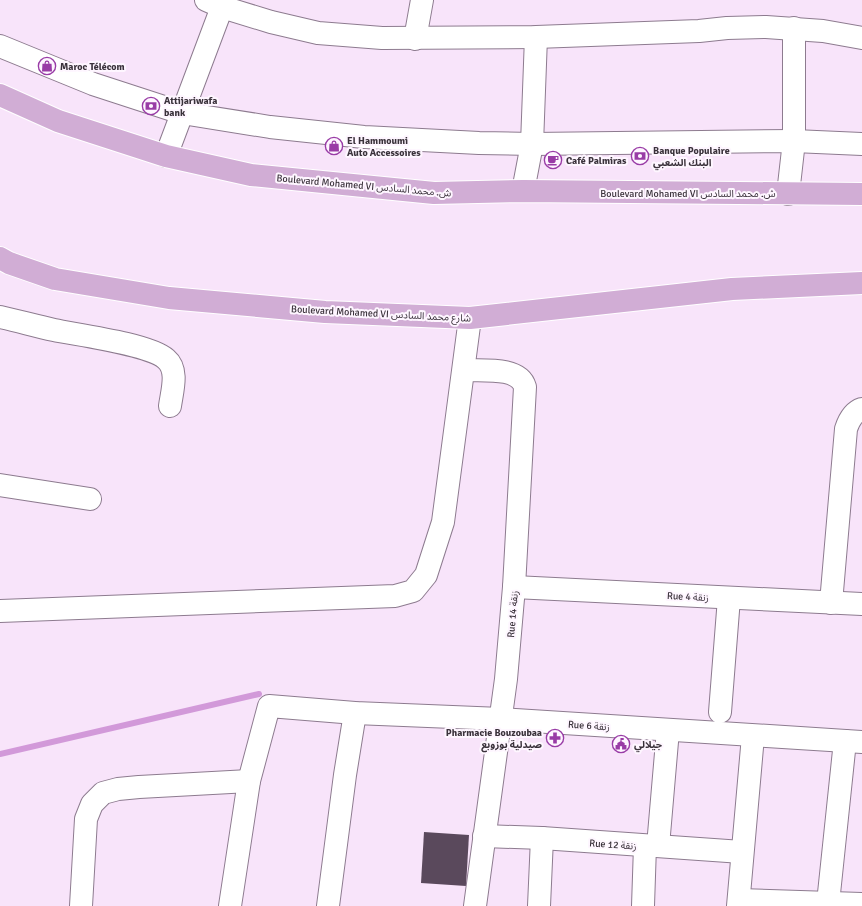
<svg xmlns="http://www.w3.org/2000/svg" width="862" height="906" font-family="Signika,'Noto Sans Arabic',sans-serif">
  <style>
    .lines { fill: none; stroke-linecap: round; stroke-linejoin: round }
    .stream { stroke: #d299d9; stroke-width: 6 }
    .building { fill: #5a495c }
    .minor-casing { stroke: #8d7b8f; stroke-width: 24 }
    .major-casing { stroke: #fff; stroke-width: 24 }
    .minor { stroke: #fff; stroke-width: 22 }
    .major { stroke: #d1add5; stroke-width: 22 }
    .labels { text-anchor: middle; stroke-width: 4; stroke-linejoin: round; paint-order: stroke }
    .poi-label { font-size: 10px; font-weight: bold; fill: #3a323b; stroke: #fef6ff; text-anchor: start }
    .street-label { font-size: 10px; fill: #3a323b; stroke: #fef6ff }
  </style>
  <rect width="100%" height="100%" fill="#f8e4fa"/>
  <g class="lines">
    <polyline class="stream" points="0,754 259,694"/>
  </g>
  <polygon class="building" points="424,832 469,835 466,886 421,883"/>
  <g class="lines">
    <defs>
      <g id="minor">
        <polyline points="206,0 222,7 271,22 318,33 382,38 536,37 699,31 727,28 766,27 823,31 862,38"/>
        <polyline points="415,39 422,0"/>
        <polyline points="0,46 93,84 182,113 270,127 364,137 479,143 532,144 794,141 862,144"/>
        <polyline points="166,156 222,7"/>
        <polyline points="523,191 532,144 536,37"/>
        <polyline points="788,194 794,141 794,28"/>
        <path d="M0,317C18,321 36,326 54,330C78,335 149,344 166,359C179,370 172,391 170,406"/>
        <path d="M464,370C482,371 519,366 525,387L514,587L506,679L475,906"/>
        <polyline points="0,485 90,499"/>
        <polyline points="514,587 862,604"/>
        <path d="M831,603L846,429C849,420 853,412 862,409"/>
        <polyline points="0,611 395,596 413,591 426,575 443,522 470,318"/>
        <polyline points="720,712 729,598"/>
        <polyline points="484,836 542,838 742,852"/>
        <polyline points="658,846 668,730"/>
        <polyline points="739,900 862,904"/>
        <polyline points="828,903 845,741"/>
        <polyline points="81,906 86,819 92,804 103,793 118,789 139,787 249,781"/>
        <polyline points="230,906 249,781 269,706 355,713 501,719 862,742"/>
        <polyline points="328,906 345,775 355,713"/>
        <polyline points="539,906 542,838"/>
        <polyline points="643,906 645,846"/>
        <polyline points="738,906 753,736"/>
      </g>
      <g id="major">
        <polyline points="0,95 58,121 166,156 251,175 434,193 523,191 862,194"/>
        <polyline points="0,258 9,263 55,279 169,298 325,312 470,318 732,289 862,283"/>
      </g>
    </defs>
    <use href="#minor" class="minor-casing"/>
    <use href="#major" class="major-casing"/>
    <use href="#minor" class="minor"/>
    <use href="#major" class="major"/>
  </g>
  <defs>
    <symbol id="shop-ring" viewBox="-11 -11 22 22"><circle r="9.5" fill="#fef6ff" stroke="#993ca6" stroke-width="1.5"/><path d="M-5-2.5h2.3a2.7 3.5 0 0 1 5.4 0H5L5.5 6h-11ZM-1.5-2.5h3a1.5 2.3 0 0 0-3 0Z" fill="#993ca6"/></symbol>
    <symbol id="bank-ring" viewBox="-11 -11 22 22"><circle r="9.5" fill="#fef6ff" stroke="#993ca6" stroke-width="1.5"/><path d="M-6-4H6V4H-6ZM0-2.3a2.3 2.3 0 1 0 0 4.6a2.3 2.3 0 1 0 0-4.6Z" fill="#993ca6"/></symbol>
    <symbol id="cafe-ring" viewBox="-11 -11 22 22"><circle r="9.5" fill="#fef6ff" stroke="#993ca6" stroke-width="1.5"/><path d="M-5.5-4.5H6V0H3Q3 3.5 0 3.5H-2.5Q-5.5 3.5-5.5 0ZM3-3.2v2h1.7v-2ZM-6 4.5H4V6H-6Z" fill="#993ca6"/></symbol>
    <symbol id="pharmacy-ring" viewBox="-11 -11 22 22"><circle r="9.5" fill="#fef6ff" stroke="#993ca6" stroke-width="1.5"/><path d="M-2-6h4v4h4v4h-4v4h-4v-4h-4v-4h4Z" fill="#993ca6"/></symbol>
    <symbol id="civic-ring" viewBox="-11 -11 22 22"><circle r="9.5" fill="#fef6ff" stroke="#993ca6" stroke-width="1.5"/><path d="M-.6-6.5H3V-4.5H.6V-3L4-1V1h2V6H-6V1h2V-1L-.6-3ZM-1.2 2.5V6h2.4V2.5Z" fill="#993ca6"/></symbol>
  </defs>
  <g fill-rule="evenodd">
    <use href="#shop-ring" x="37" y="56" width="20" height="20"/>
    <use href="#bank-ring" x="141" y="96" width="20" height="20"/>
    <use href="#shop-ring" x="324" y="136" width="20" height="20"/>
    <use href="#bank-ring" x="630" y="146" width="20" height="20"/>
    <use href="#cafe-ring" x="543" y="150" width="20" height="20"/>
    <use href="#pharmacy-ring" x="545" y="728" width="20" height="20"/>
    <use href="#civic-ring" x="611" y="734" width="20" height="20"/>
  </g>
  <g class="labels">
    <g class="poi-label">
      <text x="60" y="70">Maroc Télécom</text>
      <text x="164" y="104">Attijariwafa<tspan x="164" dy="12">bank</tspan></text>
      <text x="347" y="144">El Hammoumi<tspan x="347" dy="12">Auto Accessoires</tspan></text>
      <text x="653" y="154">Banque Populaire<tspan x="653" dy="12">البنك الشعبي</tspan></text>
      <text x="566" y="164">Café Palmiras</text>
      <text x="542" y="736" text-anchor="end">Pharmacie Bouzoubaa<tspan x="542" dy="12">صيدلية بوزوبع</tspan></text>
      <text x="634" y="748">جيلالي</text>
    </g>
    <g class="street-label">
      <text transform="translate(364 185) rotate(5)" y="4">Boulevard Mohamed VI ش. محمد السادس</text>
      <text x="688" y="197">Boulevard Mohamed VI ش. محمد السادس</text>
      <text transform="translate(381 313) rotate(3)" y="4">Boulevard Mohamed VI شارع محمد السادس</text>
      <text transform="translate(688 596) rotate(3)" y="4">Rue 4 زنقة</text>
      <text transform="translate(512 614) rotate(-85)" y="4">Rue 14 زنقة</text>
      <text transform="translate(589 725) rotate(4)" y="4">Rue 6 زنقة</text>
      <text transform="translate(613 844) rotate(4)" y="4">Rue 12 زنقة</text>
    </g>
  </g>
</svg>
